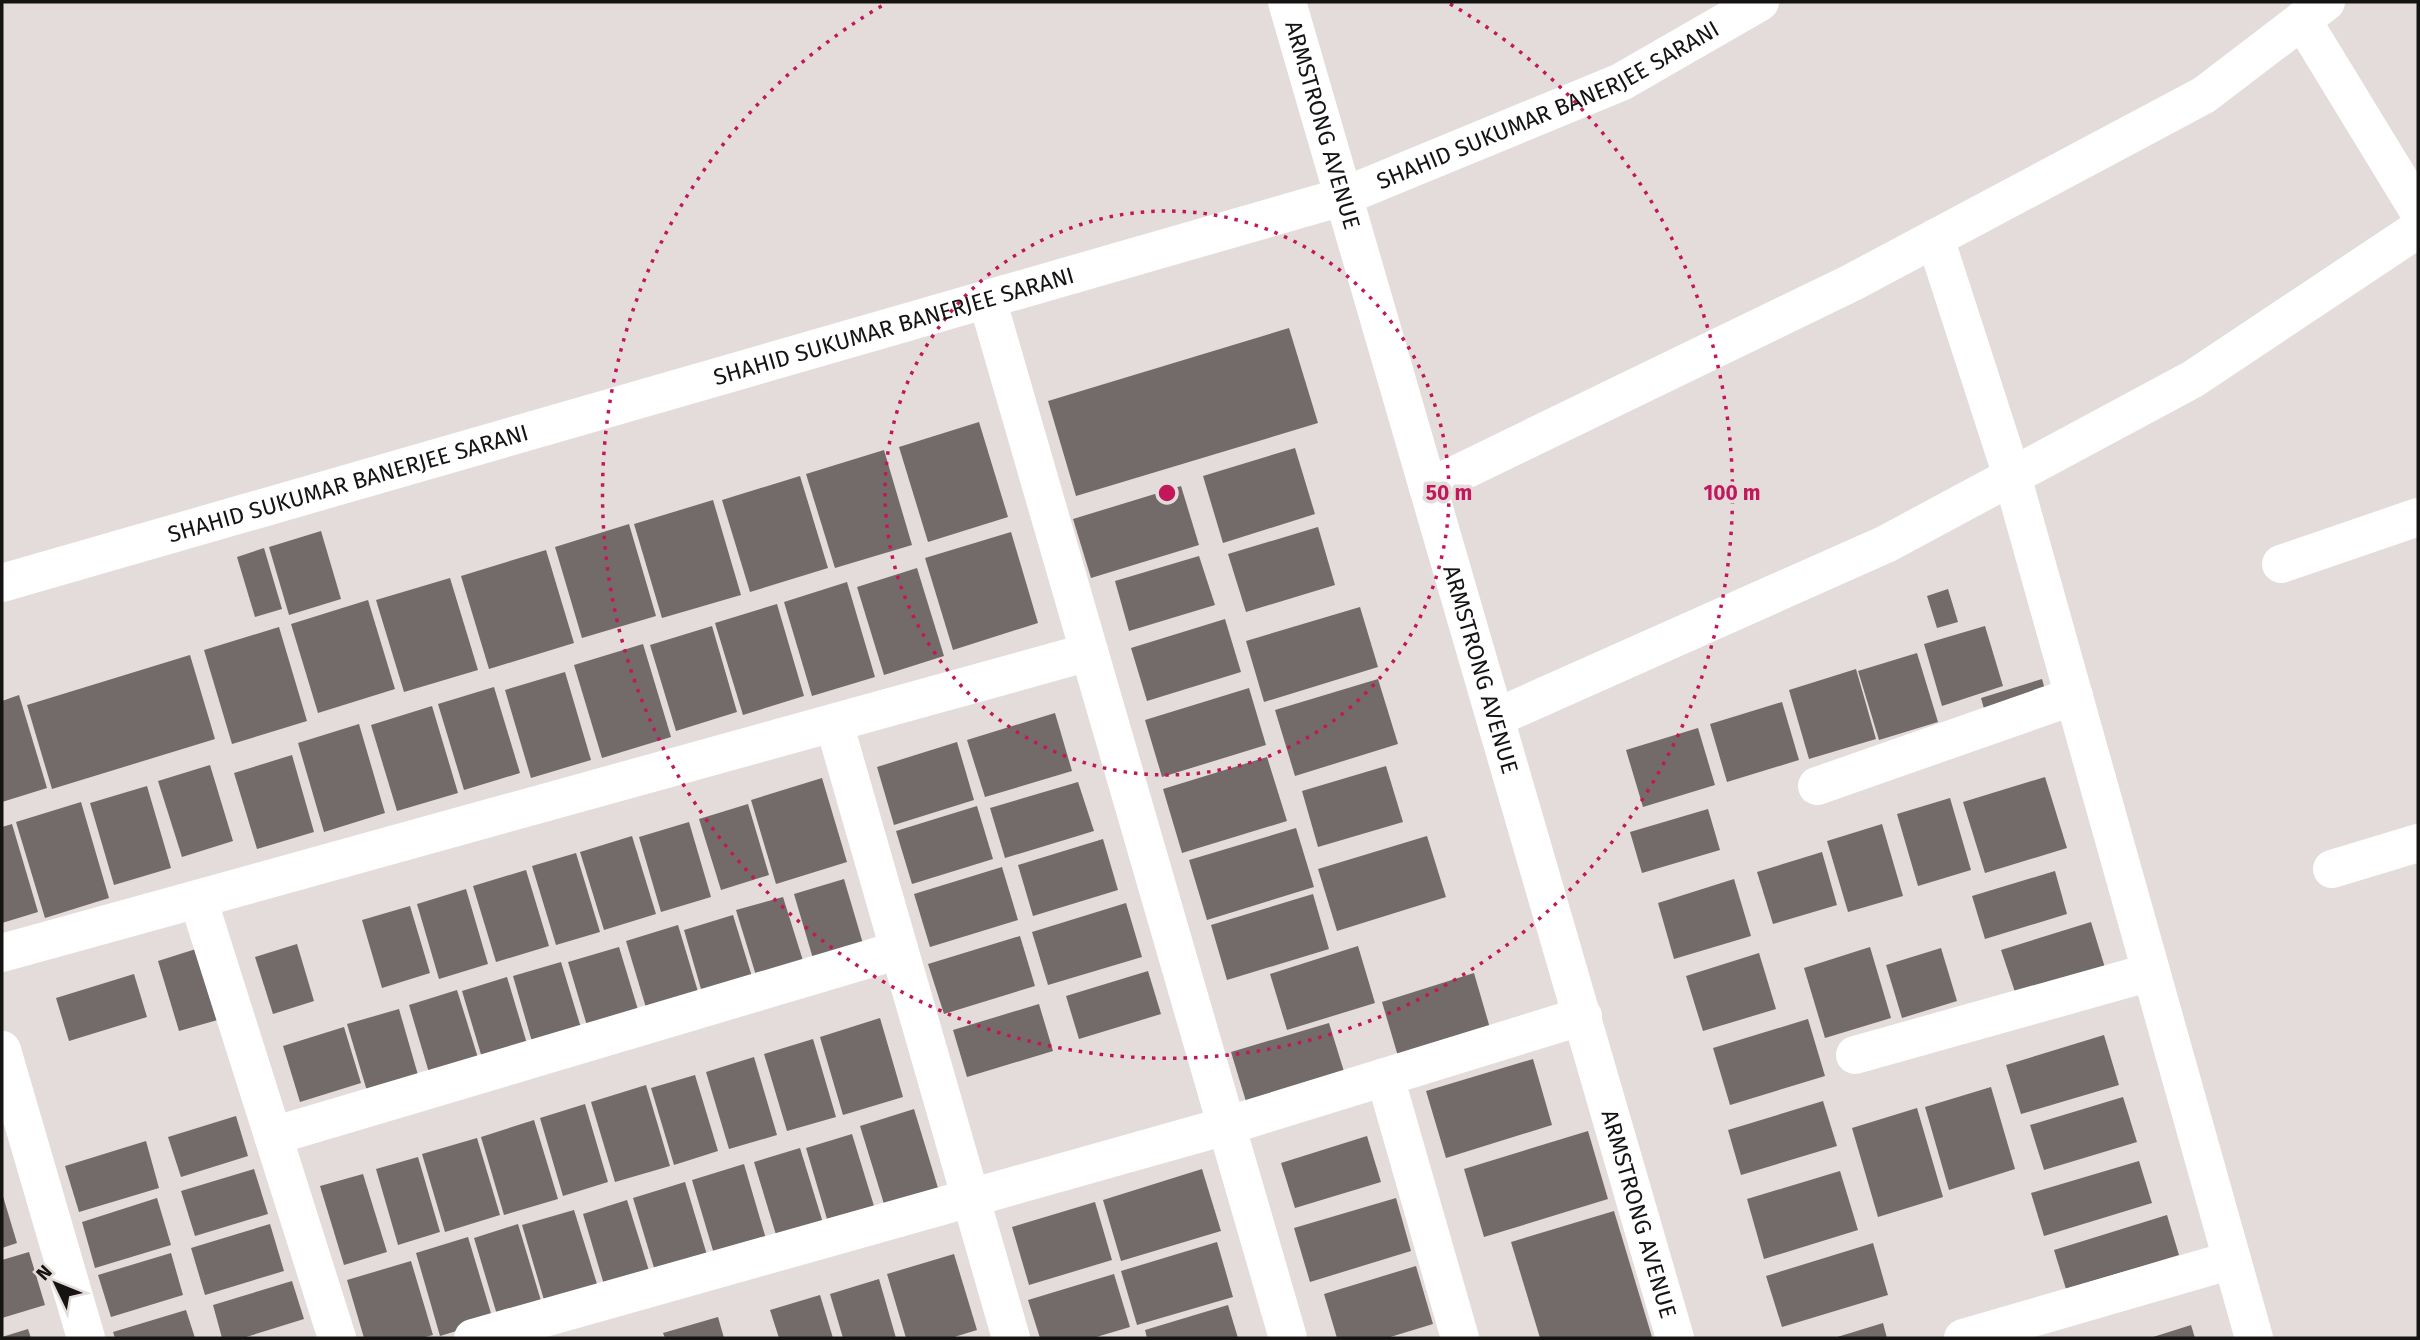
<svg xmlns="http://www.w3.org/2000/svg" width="2420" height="1340" font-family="'Fira Sans',sans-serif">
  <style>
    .building { fill: #726b69 }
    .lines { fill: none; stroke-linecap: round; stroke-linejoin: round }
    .minor { stroke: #fff; stroke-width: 38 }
    .tertiary { stroke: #fff; stroke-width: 38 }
    .ring { fill: none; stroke: #c2185b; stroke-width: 3.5; stroke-dasharray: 3.5 7 }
    .labels { text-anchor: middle; stroke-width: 7; stroke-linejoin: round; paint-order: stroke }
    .street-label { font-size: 23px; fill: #161313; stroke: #e4dcdb }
    .centre { fill: #c2185b; stroke: #e4dcdb; stroke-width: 3.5 }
    .ring-label { font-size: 21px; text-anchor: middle; font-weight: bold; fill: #c2185b; stroke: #e4dcdb; stroke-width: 7; stroke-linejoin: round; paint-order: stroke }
  </style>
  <rect width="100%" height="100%" fill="#e4dcdb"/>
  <g class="building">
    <polygon points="1289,328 1318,423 1076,496 1048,401"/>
    <polygon points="979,422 1008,517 928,542 899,447"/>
    <polygon points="1295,448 1315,514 1223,543 1203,476"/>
    <polygon points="884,450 912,545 835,568 806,474"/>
    <polygon points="800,476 828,568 750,592 722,500"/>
    <polygon points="1181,486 1199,545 1091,578 1073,519"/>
    <polygon points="713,500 741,595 662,618 634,524"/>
    <polygon points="629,524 656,616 582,638 555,547"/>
    <polygon points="1318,527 1335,585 1246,612 1228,554"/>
    <polygon points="321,531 341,599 289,615 269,547"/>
    <polygon points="1011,532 1038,623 953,650 925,558"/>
    <polygon points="264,548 282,609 255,617 237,557"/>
    <polygon points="546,550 574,643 489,669 461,576"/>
    <polygon points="1199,556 1215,605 1129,631 1115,581"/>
    <polygon points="917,568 944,656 884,675 857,587"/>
    <polygon points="450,578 478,670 404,692 376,600"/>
    <polygon points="847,582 875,677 812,696 784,602"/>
    <polygon points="1948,589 1958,622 1937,628 1927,596"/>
    <polygon points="368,600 395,689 318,713 291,624"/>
    <polygon points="777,604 804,696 743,715 715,623"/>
    <polygon points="1360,607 1378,667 1264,702 1246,641"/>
    <polygon points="1225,619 1241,672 1147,701 1131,648"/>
    <polygon points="712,626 737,712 676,731 650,645"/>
    <polygon points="1985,626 2003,686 1942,706 1924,644"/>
    <polygon points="279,627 307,721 232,744 204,650"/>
    <polygon points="643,644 671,737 602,758 574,665"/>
    <polygon points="1917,653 1938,722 1879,740 1858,671"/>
    <polygon points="190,655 215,739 52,789 27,705"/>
    <polygon points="1856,669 1876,739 1809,759 1789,690"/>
    <polygon points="565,672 591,760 531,778 505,690"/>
    <polygon points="1378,679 1398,744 1295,776 1275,710"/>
    <polygon points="2042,679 2049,704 1988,723 1981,698"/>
    <polygon points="494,687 520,773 464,790 438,704"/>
    <polygon points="1249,688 1266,745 1162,777 1145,720"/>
    <polygon points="19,695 47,788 2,802 2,701"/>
    <polygon points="1782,702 1799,760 1727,782 1710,724"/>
    <polygon points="432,706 458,793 397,811 371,725"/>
    <polygon points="1055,713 1072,771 985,797 967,740"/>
    <polygon points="359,724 385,813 324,832 298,743"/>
    <polygon points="1698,728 1715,785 1643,807 1626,750"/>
    <polygon points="957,742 974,800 894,825 877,767"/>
    <polygon points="292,755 314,832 257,849 234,773"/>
    <polygon points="1267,757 1287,821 1182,853 1163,789"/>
    <polygon points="210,765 233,841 182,857 158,781"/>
    <polygon points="1386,766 1403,822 1318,847 1302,791"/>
    <polygon points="2045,777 2067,848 1985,873 1963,802"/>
    <polygon points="822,778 847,862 776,884 751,800"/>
    <polygon points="1078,782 1094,831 1005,858 990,808"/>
    <polygon points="147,786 171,868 114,885 90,803"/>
    <polygon points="1950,798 1971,870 1918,886 1897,814"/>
    <polygon points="81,802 109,898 45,918 16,822"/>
    <polygon points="748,804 769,875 721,890 699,819"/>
    <polygon points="977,806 993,859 912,884 896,831"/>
    <polygon points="1708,809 1720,850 1642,873 1630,832"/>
    <polygon points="689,822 711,897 661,912 639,837"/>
    <polygon points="12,824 38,912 2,923 2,827"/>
    <polygon points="1882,824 1903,896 1848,912 1827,841"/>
    <polygon points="1296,828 1314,887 1207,920 1189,860"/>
    <polygon points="632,836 656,914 604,930 580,852"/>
    <polygon points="1427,836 1446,897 1337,931 1318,869"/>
    <polygon points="1103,839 1118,890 1033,916 1018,865"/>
    <polygon points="1822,852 1837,905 1773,924 1757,872"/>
    <polygon points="576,853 600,932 556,945 532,866"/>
    <polygon points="1002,867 1018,920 930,947 914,894"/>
    <polygon points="526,870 549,946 496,962 473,886"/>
    <polygon points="2055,871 2067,914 1985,939 1972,896"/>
    <polygon points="844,879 864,947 814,962 794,894"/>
    <polygon points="1734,879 1751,936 1674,959 1658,903"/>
    <polygon points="466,889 488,964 439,979 417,904"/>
    <polygon points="1313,894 1329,949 1227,980 1211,925"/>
    <polygon points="783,897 805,967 758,982 736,910"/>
    <polygon points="1126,903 1142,957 1048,985 1032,932"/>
    <polygon points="410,906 430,973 382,988 362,920"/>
    <polygon points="733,915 753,980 703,996 684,930"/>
    <polygon points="2091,922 2106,971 2017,998 2001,950"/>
    <polygon points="678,925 699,995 647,1011 626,941"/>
    <polygon points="1020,936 1035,986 944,1014 928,964"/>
    <polygon points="297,944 314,1001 273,1014 255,957"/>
    <polygon points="1358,946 1375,1003 1287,1030 1270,974"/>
    <polygon points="619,947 639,1013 588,1029 568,962"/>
    <polygon points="1870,947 1891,1018 1825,1038 1804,968"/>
    <polygon points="199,948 221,1019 179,1031 158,961"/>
    <polygon points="1941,948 1957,1001 1902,1018 1886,965"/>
    <polygon points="1759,953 1776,1009 1703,1031 1686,976"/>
    <polygon points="561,962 582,1031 533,1045 513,976"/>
    <polygon points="1148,971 1161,1014 1079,1039 1066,996"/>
    <polygon points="1474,973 1492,1035 1400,1063 1382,1002"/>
    <polygon points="134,974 147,1017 69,1041 56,998"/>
    <polygon points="507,977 528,1047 483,1061 462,991"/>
    <polygon points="457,990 479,1061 430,1076 409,1005"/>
    <polygon points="1039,1004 1053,1051 967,1077 953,1030"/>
    <polygon points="399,1009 418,1075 367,1091 347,1024"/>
    <polygon points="880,1018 903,1097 843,1115 820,1037"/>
    <polygon points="1808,1019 1825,1076 1730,1105 1713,1048"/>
    <polygon points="1329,1023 1346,1078 1248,1108 1231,1052"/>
    <polygon points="344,1027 361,1083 300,1102 283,1046"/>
    <polygon points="2104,1035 2119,1085 2021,1114 2006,1065"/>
    <polygon points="813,1039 836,1117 787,1131 764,1054"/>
    <polygon points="754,1057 777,1135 729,1149 706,1072"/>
    <polygon points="1533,1059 1552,1125 1446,1158 1426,1091"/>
    <polygon points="695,1075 718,1151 674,1165 651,1088"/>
    <polygon points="646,1085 670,1166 615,1182 591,1102"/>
    <polygon points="1991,1087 2015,1169 1949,1190 1925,1107"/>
    <polygon points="2123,1097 2137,1142 2044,1170 2030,1125"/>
    <polygon points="1823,1101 1837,1146 1741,1175 1728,1130"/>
    <polygon points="585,1104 608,1182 563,1196 540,1118"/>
    <polygon points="1917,1108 1943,1197 1878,1217 1852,1128"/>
    <polygon points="914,1109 938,1188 884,1204 860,1126"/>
    <polygon points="236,1116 248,1156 181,1177 168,1137"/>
    <polygon points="534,1120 558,1199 504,1215 481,1137"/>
    <polygon points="1588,1131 1608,1199 1484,1237 1464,1169"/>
    <polygon points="852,1134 874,1206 827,1219 806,1148"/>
    <polygon points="1367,1136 1381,1182 1295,1208 1281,1163"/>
    <polygon points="477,1138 500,1215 445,1232 422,1154"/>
    <polygon points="146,1141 159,1188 79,1212 65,1166"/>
    <polygon points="800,1148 823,1223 777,1238 754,1162"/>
    <polygon points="418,1157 440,1232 398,1245 376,1169"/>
    <polygon points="2139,1161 2152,1203 2044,1236 2031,1193"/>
    <polygon points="744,1164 766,1239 714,1254 692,1180"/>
    <polygon points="254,1169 268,1214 195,1236 181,1191"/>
    <polygon points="1202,1169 1221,1231 1121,1261 1103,1200"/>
    <polygon points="1840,1171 1858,1230 1764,1259 1747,1199"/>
    <polygon points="363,1174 387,1252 344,1265 320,1186"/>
    <polygon points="685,1182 707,1255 655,1271 633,1198"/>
    <polygon points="2,1193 17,1243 2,1248"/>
    <polygon points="157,1198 171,1245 95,1268 82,1222"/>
    <polygon points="1396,1198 1411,1251 1310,1282 1294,1228"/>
    <polygon points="627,1200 650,1274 605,1288 583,1214"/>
    <polygon points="1095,1202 1112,1260 1029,1285 1012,1227"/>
    <polygon points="574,1210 597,1284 544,1300 522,1225"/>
    <polygon points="1614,1211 1652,1337 1540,1338 1511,1242"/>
    <polygon points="2167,1215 2179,1255 2066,1289 2054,1250"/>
    <polygon points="270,1224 284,1271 205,1295 191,1248"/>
    <polygon points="518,1224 542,1304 498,1318 474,1238"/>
    <polygon points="468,1237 493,1320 440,1336 416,1253"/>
    <polygon points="1217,1242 1233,1297 1137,1325 1121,1271"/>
    <polygon points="1873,1243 1888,1295 1782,1327 1766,1276"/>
    <polygon points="29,1252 45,1305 2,1318 2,1260"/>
    <polygon points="171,1253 183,1295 111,1317 98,1275"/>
    <polygon points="954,1254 977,1330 951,1338 906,1338 887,1274"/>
    <polygon points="411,1261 433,1335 421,1338 364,1338 347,1280"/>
    <polygon points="1416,1266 1433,1324 1387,1338 1337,1338 1324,1294"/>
    <polygon points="1114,1274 1130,1327 1093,1338 1040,1338 1028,1300"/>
    <polygon points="879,1279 896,1338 843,1338 830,1294"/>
    <polygon points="292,1281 304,1319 243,1338 222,1338 213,1305"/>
    <polygon points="820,1295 833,1338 779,1338 770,1310"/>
    <polygon points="1228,1305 1238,1338 1147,1338 1145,1330"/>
    <polygon points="186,1310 195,1338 115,1338 113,1332"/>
    <polygon points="718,1317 724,1338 665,1338 663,1333"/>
    <polygon points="1883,1323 1887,1338 1834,1338"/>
    <polygon points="2191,1325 2195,1338 2150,1338"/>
    <polygon points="28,1329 31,1338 2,1338 2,1337"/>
  </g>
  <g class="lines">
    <g class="minor">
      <polyline points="2302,20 2418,210"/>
      <polyline points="1935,238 2012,476 2254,1338"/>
      <polyline points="987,299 1288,1338"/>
      <polyline points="1428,488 1851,283 2204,95 2326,2"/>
      <polyline points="2281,564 2418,517"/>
      <path id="s1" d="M2,583L1342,197L1621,82L1760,2"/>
      <polyline points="1495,718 1886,544 2193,379 2418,229"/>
      <polyline points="834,723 1011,1338"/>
      <polyline points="1817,786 2074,696"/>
      <polyline points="2332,869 2418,843"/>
      <polyline points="198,899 337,1338"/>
      <polyline points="2,953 1089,652"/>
      <polyline points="2,1050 86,1338"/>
      <polyline points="1855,1055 2151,972"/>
      <polyline points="1385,1077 1460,1338"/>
      <polyline points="273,1136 899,950"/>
      <polyline points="473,1338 1226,1126 1583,1016"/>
      <polyline points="1963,1338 2232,1260"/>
    </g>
    <path class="tertiary" id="s2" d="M1287,2L1675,1338"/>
  </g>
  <g class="ring">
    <circle cx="1167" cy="493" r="282"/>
    <path d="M1450 4A565 565 0 1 1 885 4"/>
  </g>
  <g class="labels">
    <g class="street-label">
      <text dy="8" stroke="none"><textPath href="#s1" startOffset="1620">SHAHID SUKUMAR BANERJEE SARANI</textPath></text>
      <text dy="8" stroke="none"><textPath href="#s2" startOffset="128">ARMSTRONG AVENUE</textPath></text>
      <text dy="8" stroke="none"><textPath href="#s1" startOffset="928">SHAHID SUKUMAR BANERJEE SARANI</textPath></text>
      <text dy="8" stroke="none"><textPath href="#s1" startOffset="360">SHAHID SUKUMAR BANERJEE SARANI</textPath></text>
      <text dy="8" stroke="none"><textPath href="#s2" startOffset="695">ARMSTRONG AVENUE</textPath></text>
      <text dy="8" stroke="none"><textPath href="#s2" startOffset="1262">ARMSTRONG AVENUE</textPath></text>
    </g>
  </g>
  <circle cx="1167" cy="493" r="10" class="centre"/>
  <g class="ring-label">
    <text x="1449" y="500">50 m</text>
    <text x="1732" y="500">100 m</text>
  </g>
  <rect width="2420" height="1340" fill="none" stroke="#161313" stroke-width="7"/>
  <g transform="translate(56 1284) rotate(313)" stroke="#e4dcdb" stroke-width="5" paint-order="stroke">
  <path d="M0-5L12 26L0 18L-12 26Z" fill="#161313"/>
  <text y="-10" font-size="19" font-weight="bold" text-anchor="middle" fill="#161313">N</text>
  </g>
</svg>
